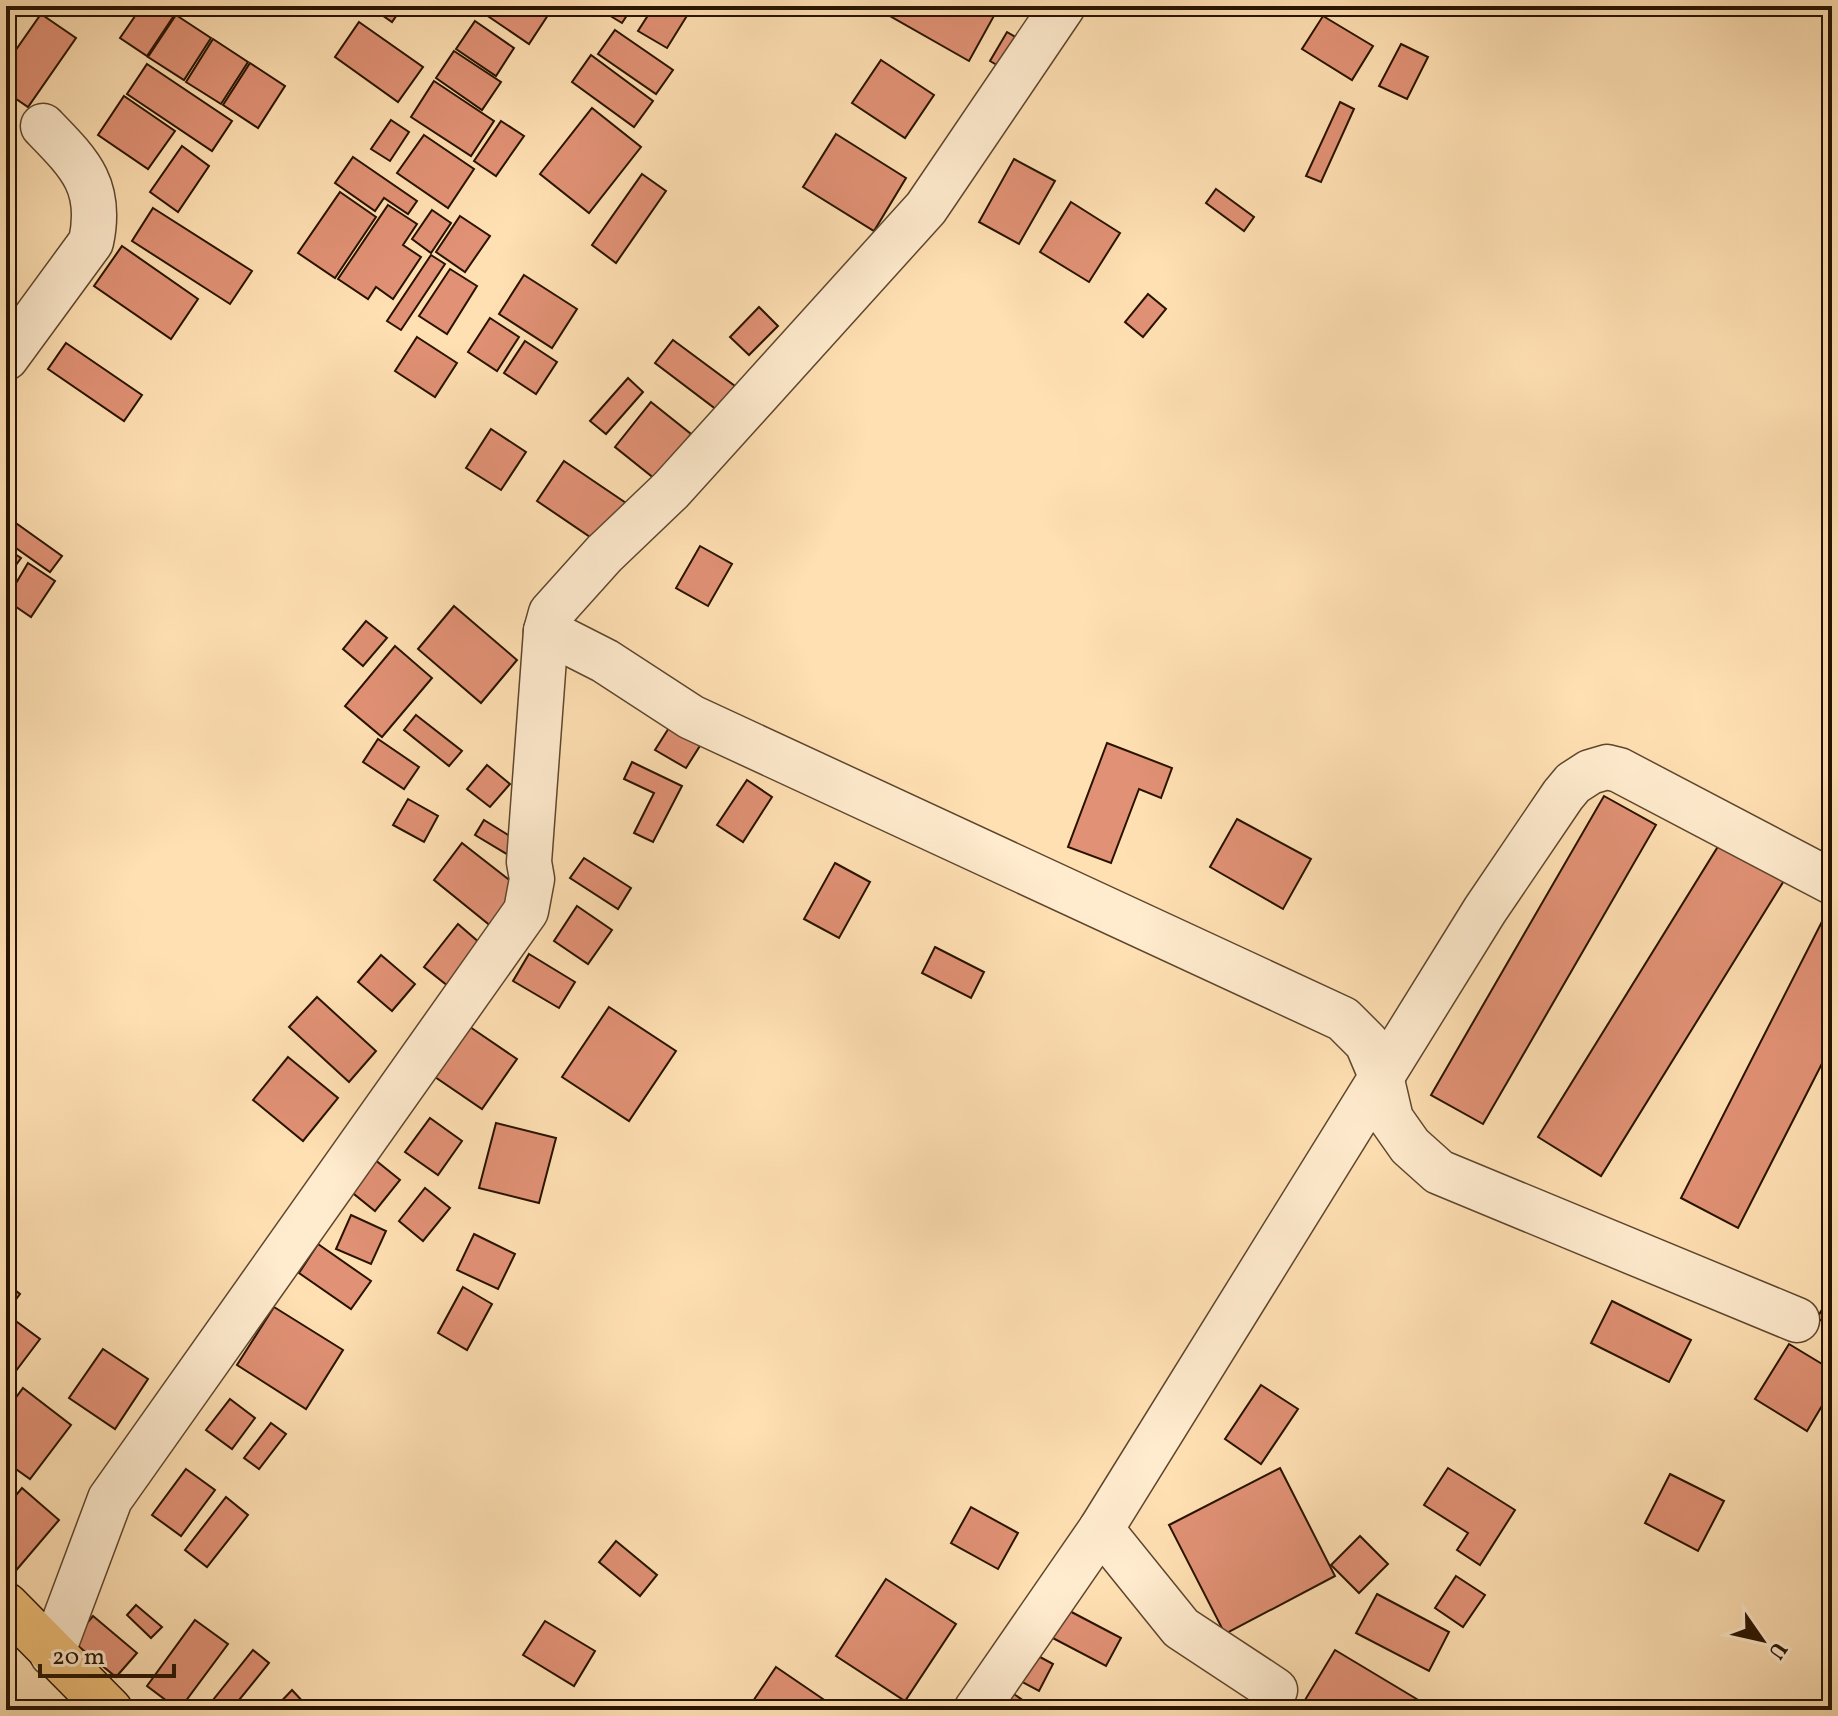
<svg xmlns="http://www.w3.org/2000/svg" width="1838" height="1716" font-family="Vollkorn,serif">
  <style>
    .building { fill: #e19175; stroke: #281300; stroke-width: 2 }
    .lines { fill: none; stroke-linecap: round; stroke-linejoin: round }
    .street-casing { stroke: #5e462d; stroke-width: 47 }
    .primary-casing { stroke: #281300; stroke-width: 47 }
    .street { stroke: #ffebce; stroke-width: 44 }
    .primary { stroke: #f0c07a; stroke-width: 44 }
  </style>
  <rect width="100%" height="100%" fill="#ffe0b3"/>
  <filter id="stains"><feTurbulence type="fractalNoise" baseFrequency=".0025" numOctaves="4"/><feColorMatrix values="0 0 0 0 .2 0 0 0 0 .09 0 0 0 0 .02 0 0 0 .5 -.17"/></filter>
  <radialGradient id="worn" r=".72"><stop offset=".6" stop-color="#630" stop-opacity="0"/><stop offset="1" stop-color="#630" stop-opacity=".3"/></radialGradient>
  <g class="building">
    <polygon points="142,6 162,6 175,14 147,56 120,38"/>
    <polygon points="369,6 403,6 392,22"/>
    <polygon points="473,6 554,6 529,44"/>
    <polygon points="594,6 633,6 622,23"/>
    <polygon points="654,6 693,6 667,48 638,31"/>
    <polygon points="895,6 981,6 995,14 969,61 890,16"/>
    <polygon points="41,14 76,38 28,107 6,92 6,64"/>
    <polygon points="176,15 211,38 184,80 148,57"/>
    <polygon points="1323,16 1373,46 1352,80 1302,49"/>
    <polygon points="475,21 514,48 496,76 456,49"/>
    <polygon points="359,22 423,67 398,102 335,57"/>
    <polygon points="615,30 673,70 656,94 598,54"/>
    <polygon points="1007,32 1024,42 1007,71 990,61"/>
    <polygon points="213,39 248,62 221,104 186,82"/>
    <polygon points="1401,44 1428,57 1407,99 1379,86"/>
    <polygon points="454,51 501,82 482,110 436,78"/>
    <polygon points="591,55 653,101 634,127 572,82"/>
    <polygon points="881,60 934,95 905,138 852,103"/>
    <polygon points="250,63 285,86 258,128 223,105"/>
    <polygon points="147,64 232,121 212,151 127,94"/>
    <polygon points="434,81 494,121 471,156 411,117"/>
    <polygon points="124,96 175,131 148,169 98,135"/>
    <polygon points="1340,102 1354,109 1321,182 1306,176"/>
    <polygon points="592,108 641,147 589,213 540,174"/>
    <polygon points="391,120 409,132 390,161 371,149"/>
    <polygon points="501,121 524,136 496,176 474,161"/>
    <polygon points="836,134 906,178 874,231 803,187"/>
    <polygon points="424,135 474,169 448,208 397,173"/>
    <polygon points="182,146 209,166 178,212 150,192"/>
    <polygon points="353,157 417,201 408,214 384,198 375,211 335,183"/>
    <polygon points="1014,159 1055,181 1019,244 979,222"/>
    <polygon points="642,174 666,191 616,263 592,245"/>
    <polygon points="1216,189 1254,217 1244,231 1206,203"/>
    <polygon points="340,192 376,217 335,278 298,253"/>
    <polygon points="1071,202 1120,233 1089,282 1040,252"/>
    <polygon points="388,205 417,224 403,245 421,257 393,299 376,287 368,299 338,279"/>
    <polygon points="153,208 252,271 230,304 132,241"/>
    <polygon points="432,210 451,223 431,253 412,239"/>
    <polygon points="460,216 490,236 465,272 436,252"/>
    <polygon points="122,246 198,299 171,339 94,286"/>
    <polygon points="431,255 445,264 401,330 387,321"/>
    <polygon points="450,269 477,286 447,334 419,316"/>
    <polygon points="524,275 577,309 552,348 499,314"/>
    <polygon points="1148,294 1166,309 1143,337 1125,322"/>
    <polygon points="759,307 778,326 749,355 730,337"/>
    <polygon points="490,318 519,337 497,371 468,352"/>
    <polygon points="417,337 457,363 435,397 395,371"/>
    <polygon points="673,340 739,389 721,413 655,363"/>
    <polygon points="525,341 557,362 536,394 504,373"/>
    <polygon points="66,343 142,395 124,421 48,369"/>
    <polygon points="628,378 643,392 606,434 590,421"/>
    <polygon points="651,402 691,434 655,479 615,447"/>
    <polygon points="491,429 526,452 501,490 466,468"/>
    <polygon points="564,461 626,503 599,543 537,501"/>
    <polygon points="6,516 62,556 50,572 6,541"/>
    <polygon points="700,546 732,564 708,606 676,588"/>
    <polygon points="6,548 21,558 6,579"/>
    <polygon points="28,563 55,581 31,617 6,600"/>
    <polygon points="454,606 517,660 481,703 418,649"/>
    <polygon points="366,621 387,638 363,666 343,649"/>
    <polygon points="395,646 432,678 382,737 345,706"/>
    <polygon points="416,715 462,751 449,766 404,730"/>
    <polygon points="672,723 703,741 686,768 655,750"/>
    <polygon points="378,739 419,767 404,789 363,762"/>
    <polygon points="1107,743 1172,768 1161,798 1139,789 1111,863 1068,847"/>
    <polygon points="632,762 682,786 653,842 634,833 654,793 624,779"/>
    <polygon points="487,765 510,784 490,807 467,789"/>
    <polygon points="747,780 772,797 743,842 717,825"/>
    <polygon points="1604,796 1656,825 1483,1124 1431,1095"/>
    <polygon points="408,799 438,816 424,842 393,825"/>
    <polygon points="1237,819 1311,859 1283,909 1210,867"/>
    <polygon points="484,820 518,841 510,856 475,835"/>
    <polygon points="1727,832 1790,871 1601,1176 1538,1137"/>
    <polygon points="462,843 526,893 497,931 434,880"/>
    <polygon points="584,858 631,888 618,909 570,878"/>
    <polygon points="835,863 870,882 839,938 804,919"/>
    <polygon points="1832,902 1832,1044 1738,1228 1681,1198"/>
    <polygon points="577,906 612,930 588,964 554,941"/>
    <polygon points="458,924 481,944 448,986 424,967"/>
    <polygon points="935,947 984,972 971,998 922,973"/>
    <polygon points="529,954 575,982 559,1008 513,981"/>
    <polygon points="381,955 415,984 392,1011 358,982"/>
    <polygon points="317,997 376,1051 349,1082 289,1027"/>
    <polygon points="609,1007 676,1051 629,1121 562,1077"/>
    <polygon points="470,1027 517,1059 482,1109 435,1077"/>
    <polygon points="288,1057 338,1098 303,1141 253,1100"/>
    <polygon points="430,1118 462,1141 438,1175 405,1152"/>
    <polygon points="496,1123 556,1138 539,1203 479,1188"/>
    <polygon points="374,1159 400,1180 375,1211 349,1190"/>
    <polygon points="425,1188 450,1208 423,1241 399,1221"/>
    <polygon points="351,1215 386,1231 371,1264 336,1249"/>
    <polygon points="474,1234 515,1254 498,1289 457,1270"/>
    <polygon points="318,1244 371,1281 351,1309 299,1273"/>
    <polygon points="6,1283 20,1294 6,1313"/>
    <polygon points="463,1287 492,1304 467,1350 438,1333"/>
    <polygon points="1832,1293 1832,1327 1817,1318"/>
    <polygon points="1612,1301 1691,1340 1669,1382 1591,1343"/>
    <polygon points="274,1307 343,1350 306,1409 237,1365"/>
    <polygon points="9,1316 40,1339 6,1384 6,1319"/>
    <polygon points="1789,1344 1832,1370 1832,1389 1807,1431 1755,1399"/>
    <polygon points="103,1349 148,1379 115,1429 69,1398"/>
    <polygon points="1261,1385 1298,1409 1261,1464 1225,1439"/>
    <polygon points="23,1388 71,1425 30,1479 6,1462 6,1411"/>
    <polygon points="230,1399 255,1418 232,1449 206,1430"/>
    <polygon points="271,1423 286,1434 259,1469 244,1458"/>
    <polygon points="1280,1468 1335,1576 1225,1634 1169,1525"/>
    <polygon points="1448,1468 1515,1510 1480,1565 1457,1550 1468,1533 1424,1505"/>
    <polygon points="186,1469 215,1490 181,1536 152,1515"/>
    <polygon points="1670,1474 1724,1501 1698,1551 1645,1523"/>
    <polygon points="22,1488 59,1520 13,1574 6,1568 6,1507"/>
    <polygon points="226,1497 248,1515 207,1567 185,1550"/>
    <polygon points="971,1507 1018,1533 998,1569 951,1543"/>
    <polygon points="1360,1536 1388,1564 1359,1593 1331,1565"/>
    <polygon points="616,1541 657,1575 640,1596 599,1562"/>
    <polygon points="1456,1576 1485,1595 1463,1627 1435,1608"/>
    <polygon points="886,1579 956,1624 905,1701 836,1656"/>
    <polygon points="1377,1594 1449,1632 1429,1671 1356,1633"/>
    <polygon points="136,1605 162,1627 151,1638 127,1615"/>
    <polygon points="1062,1607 1121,1638 1106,1666 1047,1635"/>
    <polygon points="93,1616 137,1653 116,1677 72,1641"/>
    <polygon points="195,1620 228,1644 179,1710 147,1686"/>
    <polygon points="545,1621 595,1651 574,1686 523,1655"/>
    <polygon points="253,1650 269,1663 231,1710 205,1710"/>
    <polygon points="1027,1650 1053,1664 1039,1691 1013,1677"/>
    <polygon points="1335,1650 1430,1707 1428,1710 1299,1710"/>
    <polygon points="776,1667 839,1710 747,1710"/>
    <polygon points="292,1690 306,1705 301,1710 273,1710"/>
    <polygon points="1011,1692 1037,1710 1002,1710"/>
  </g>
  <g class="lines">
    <defs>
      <g id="street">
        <path d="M6,358L91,242C103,186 80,164 43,126"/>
        <polyline points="546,631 605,661 691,717 1343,1019 1367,1043 1381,1076 1391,1119 1410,1146 1439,1172 1797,1320"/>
        <polyline points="1101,1529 1181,1628 1275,1690"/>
        <polyline points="52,1654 110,1499 526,911 532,879 529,862 546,631 551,613 604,554 671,490 926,208 1063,6"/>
        <polyline points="976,1710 1101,1529 1485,910 1563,795 1573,783 1590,772 1607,767 1619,770 1832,882"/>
      </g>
      <polyline id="primary" points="6,1605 110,1710"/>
    </defs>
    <use href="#street" class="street-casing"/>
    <use href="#primary" class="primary-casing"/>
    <use href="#street" class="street"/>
    <use href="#primary" class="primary"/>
  </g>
  <rect width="1838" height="1716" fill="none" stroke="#ffe0b3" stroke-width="32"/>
  <rect x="8" y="8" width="1822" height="1700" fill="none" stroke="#281300" stroke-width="4"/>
  <rect x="16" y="16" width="1806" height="1684" fill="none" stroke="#281300" stroke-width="2"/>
  <g transform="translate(1762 1640) rotate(124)" stroke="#ffebce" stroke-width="6" paint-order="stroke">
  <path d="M0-6L14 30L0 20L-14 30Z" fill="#281300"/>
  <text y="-12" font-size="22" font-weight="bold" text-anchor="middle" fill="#281300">U</text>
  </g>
  <path d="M40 1664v12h134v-12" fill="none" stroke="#281300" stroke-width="4"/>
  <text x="52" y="1664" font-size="24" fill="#281300" stroke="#ffebce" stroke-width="6" paint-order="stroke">20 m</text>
  <rect width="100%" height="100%" filter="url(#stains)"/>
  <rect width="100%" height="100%" fill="url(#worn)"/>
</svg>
